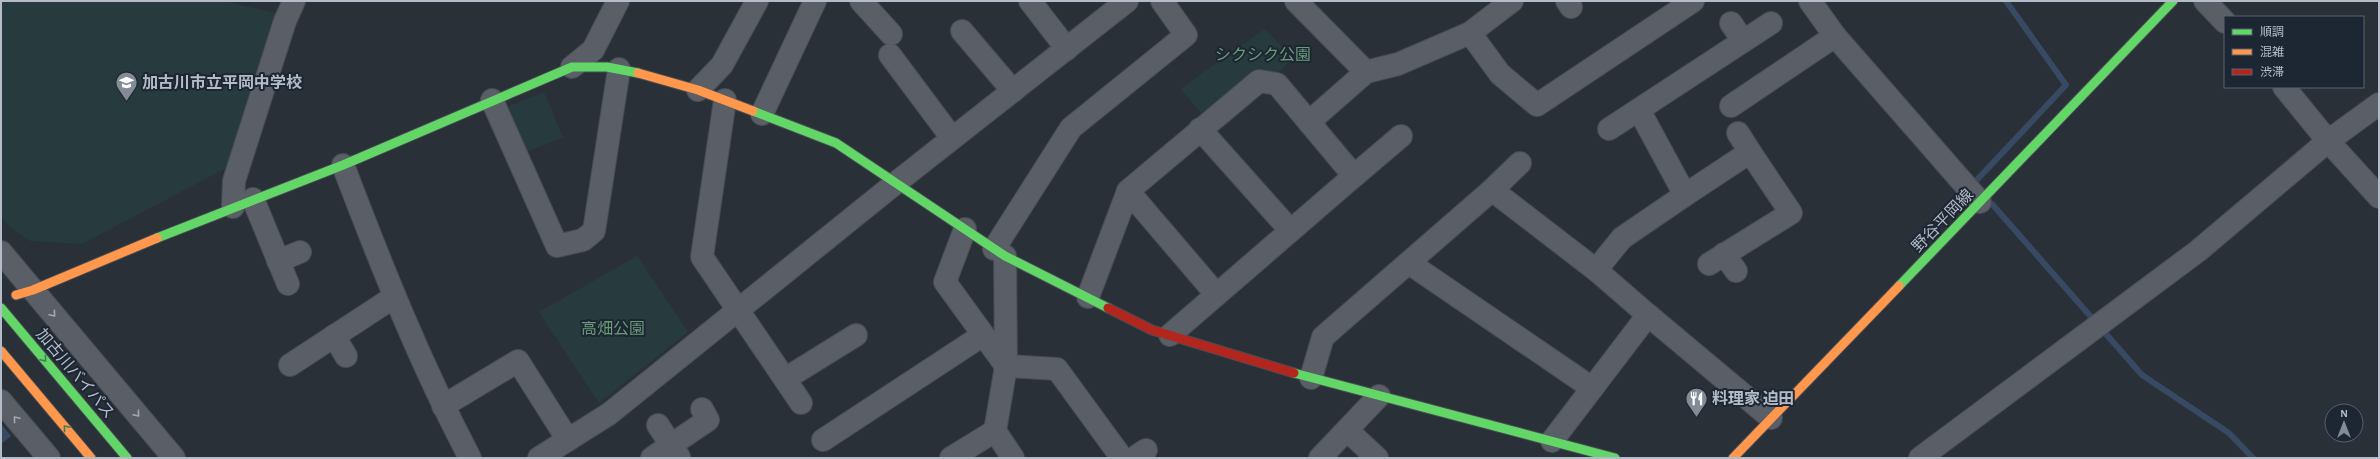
<svg xmlns="http://www.w3.org/2000/svg" width="2380" height="459" font-family="'Alegreya Sans','Noto Sans JP',sans-serif">
  <style>
    .green { fill: #273a3e }
    .water { fill: #384963 }
    .lines { fill: none; stroke-linecap: round; stroke-linejoin: round }
    .stream { stroke: #384963; stroke-width: 6 }
    .street-casing { stroke: #484c53; stroke-width: 24 }
    .fast-casing { stroke: #484c53; stroke-width: 11 }
    .slow-casing { stroke: #484c53; stroke-width: 11 }
    .jam-casing { stroke: #484c53; stroke-width: 11 }
    .street { stroke: #5a5e66; stroke-width: 22 }
    .fast { stroke: #63d668; stroke-width: 9 }
    .slow { stroke: #ff974d; stroke-width: 9 }
    .jam { stroke: #b3261e; stroke-width: 9 }
    .oneway { stroke: #a2a9b5 }
    .oneway2 { stroke: #407e4e }
    .labels { text-anchor: middle; stroke-width: 4; stroke-linejoin: round; paint-order: stroke }
    .park-label { font-size: 16px; fill: #6b9a76; stroke: #1d2633 }
    .poi-label { font-size: 16px; font-weight: bold; fill: #b4bcc9; stroke: #1d2633; text-anchor: start }
    .street-label { font-size: 16px; fill: #b4bcc9; stroke: #1d2633 }
  </style>
  <rect width="100%" height="100%" fill="#2a3038"/>
  <g class="green">
    <polygon points="1,1 224,1 276,13 230,166 82,244 30,241 11,228 1,217"/>
    <polygon points="1265,29 1293,58 1278,73 1204,116 1180,89"/>
    <polygon points="544,92 563,137 524,153 505,108"/>
    <polygon points="637,256 688,332 599,403 539,312"/>
  </g>
  <polygon class="water" points="1,424 11,436 1,444"/>
  <g class="lines">
    <g class="stream">
      <polyline points="1977,187 1974,183 2066,85 2006,1"/>
      <polyline points="1992,204 2142,375 2229,433 2253,458"/>
    </g>
    <defs>
      <g id="street">
        <polyline points="861,1 891,34"/>
        <polyline points="1030,1 1067,49"/>
        <polyline points="1296,1 1366,72 1398,64 1470,33 1512,1"/>
        <polyline points="1567,1 1571,7"/>
        <polyline points="1810,1 1835,36 1980,202"/>
        <polyline points="2205,1 2225,22"/>
        <polyline points="1731,23 1743,41"/>
        <polyline points="962,31 1013,91"/>
        <polyline points="1470,33 1500,74 1537,105 1693,1"/>
        <polyline points="890,55 952,138"/>
        <polyline points="572,67 593,50 618,1"/>
        <polyline points="2284,87 2328,141 2379,197"/>
        <polyline points="698,90 722,65 757,1"/>
        <polyline points="492,100 557,246 583,240 594,231 619,69"/>
        <polyline points="725,100 702,257 801,403"/>
        <polyline points="1731,106 1835,36"/>
        <polyline points="762,114 815,1"/>
        <polyline points="1309,122 1366,72"/>
        <polyline points="1200,129 1290,230"/>
        <polyline points="1609,129 1771,23"/>
        <polyline points="1738,133 1750,152"/>
        <path d="M343,165C381,265 420,363 470,458"/>
        <polyline points="1354,176 1401,136"/>
        <polyline points="1492,190 1520,163"/>
        <polyline points="1128,191 1216,294"/>
        <polyline points="1685,195 1750,152 1791,213 1709,264"/>
        <polyline points="253,199 288,284"/>
        <polyline points="233,207 234,181 285,21 294,1"/>
        <polyline points="965,229 945,282 1006,366 1057,369 1122,458"/>
        <polyline points="994,249 1071,128 1186,35 1162,1"/>
        <polyline points="1,252 174,458"/>
        <polyline points="1724,254 1736,271"/>
        <polyline points="1005,256 1006,366 995,431 1013,458"/>
        <polyline points="278,261 300,252"/>
        <polyline points="1409,263 1592,388"/>
        <polyline points="1596,270 1622,238 1685,195 1639,110"/>
        <polyline points="1088,297 1128,191 1259,81 1277,84 1354,176 1170,335"/>
        <polyline points="1648,315 1771,418"/>
        <polyline points="334,336 346,356"/>
        <polyline points="290,365 394,297"/>
        <polyline points="1311,378 1323,337 1492,190 1596,270 1648,315 1552,441"/>
        <polyline points="785,379 856,335"/>
        <polyline points="1,401 49,458"/>
        <polyline points="443,406 518,361 568,440"/>
        <polyline points="658,425 671,445 708,420 702,409"/>
        <polyline points="1347,430 1377,458"/>
        <polyline points="823,440 983,335"/>
        <polyline points="539,458 609,414 897,182 1127,1"/>
        <polyline points="652,458 671,445 679,457"/>
        <polyline points="951,458 995,431"/>
        <polyline points="1134,458 1146,450"/>
        <polyline points="1320,458 1379,396"/>
        <polyline points="1920,458 2198,251 2328,141 2379,104"/>
      </g>
      <g id="fast">
        <polyline points="753,111 836,143 1005,256 1108,308"/>
        <polyline points="157,238 343,165 572,67 607,67 638,73"/>
        <polyline points="1899,286 2173,1"/>
        <polyline points="1,308 127,458"/>
        <polyline points="1294,373 1615,458"/>
      </g>
      <g id="slow">
        <polyline points="638,73 698,90 753,111"/>
        <polyline points="16,295 33,290 157,238"/>
        <polyline points="1,351 91,458"/>
        <polyline points="1733,458 1899,286"/>
      </g>
      <polyline id="jam" points="1108,308 1152,330 1294,373"/>
    </defs>
    <use href="#street" class="street-casing"/>
    <use href="#fast" class="fast-casing"/>
    <use href="#slow" class="slow-casing"/>
    <use href="#jam" class="jam-casing"/>
    <use href="#street" class="street"/>
    <use href="#fast" class="fast"/>
    <use href="#slow" class="slow"/>
    <use href="#jam" class="jam"/>
  </g>
  <defs><path id="oneway-chevron" d="M-2-3.5L2.5 0L-2 3.5" fill="none" stroke-width="1.6" stroke-linecap="round" stroke-linejoin="round"/></defs>
  <g class="oneway">
    <use href="#oneway-chevron" transform="translate(53 314) rotate(50)"/>
    <use href="#oneway-chevron" transform="translate(137 414) rotate(50)"/>
    <use href="#oneway-chevron" transform="translate(16 419) rotate(-130)"/>
  </g>
  <g class="oneway2">
    <use href="#oneway-chevron" transform="translate(44 359) rotate(50)"/>
    <use href="#oneway-chevron" transform="translate(66 428) rotate(-130)"/>
  </g>
  <defs>
    <symbol id="school-pin" viewBox="-11 -11 22 30"><path d="M0 17L-7.5 6A9.5 9.5 0 1 1 7.5 6Z" fill="#848b96" stroke="#1d2633"/><path d="M0-5L7-2L0 1L-7-2ZM-4 1L0 2.5L4 1V4Q0 6-4 4Z" fill="#fff"/></symbol>
    <symbol id="restaurant-pin" viewBox="-11 -11 22 30"><path d="M0 17L-7.5 6A9.5 9.5 0 1 1 7.5 6Z" fill="#848b96" stroke="#1d2633"/><path d="M-5-6h1v4h1v-4h1v4h1v-4h1v5L-1.5 .5V6h-2V.5L-5-1ZM5-6V6H3V1.5H1.5Q1.5-4 5-6Z" fill="#fff"/></symbol>
  </defs>
  <g fill-rule="evenodd">
    <use href="#school-pin" x="114" y="70" width="25" height="34"/>
    <use href="#restaurant-pin" x="1684" y="386" width="25" height="34"/>
  </g>
  <g class="labels">
    <g class="park-label">
      <text x="1263" y="60">シクシク公園</text>
      <text x="613" y="334">高畑公園</text>
    </g>
    <g class="poi-label">
      <text x="142" y="88">加古川市立平岡中学校</text>
      <text x="1712" y="404">料理家 迫田</text>
    </g>
    <g class="street-label">
      <text transform="translate(1942 220) rotate(-46)" y="6">野谷平岡線</text>
      <text transform="translate(76 373) rotate(50)" y="6">加古川バイパス</text>
    </g>
  </g>
  <rect width="2380" height="459" fill="none" stroke="#b4bcc9" stroke-width="4"/>
  <rect x="2224" y="16" width="140" height="72" fill="#1d2633" stroke="#59626f"/>
  <rect x="2232" y="29" width="20" height="6" fill="#63d668" stroke="#59626f"/>
  <text x="2260" y="36" font-size="12" fill="#b4bcc9">順調</text>
  <rect x="2232" y="49" width="20" height="6" fill="#ff974d" stroke="#59626f"/>
  <text x="2260" y="56" font-size="12" fill="#b4bcc9">混雑</text>
  <rect x="2232" y="69" width="20" height="6" fill="#b3261e" stroke="#59626f"/>
  <text x="2260" y="76" font-size="12" fill="#b4bcc9">渋滞</text>
  <g transform="translate(2344 423)"><circle r="19" fill="#1d2633" stroke="#59626f"/>
  <path d="M0-3L7 15L0 10L-7 15Z" fill="#848b96"/>
  <text y="-6" font-size="11" font-weight="bold" text-anchor="middle" fill="#b4bcc9">N</text>
  </g>
</svg>
